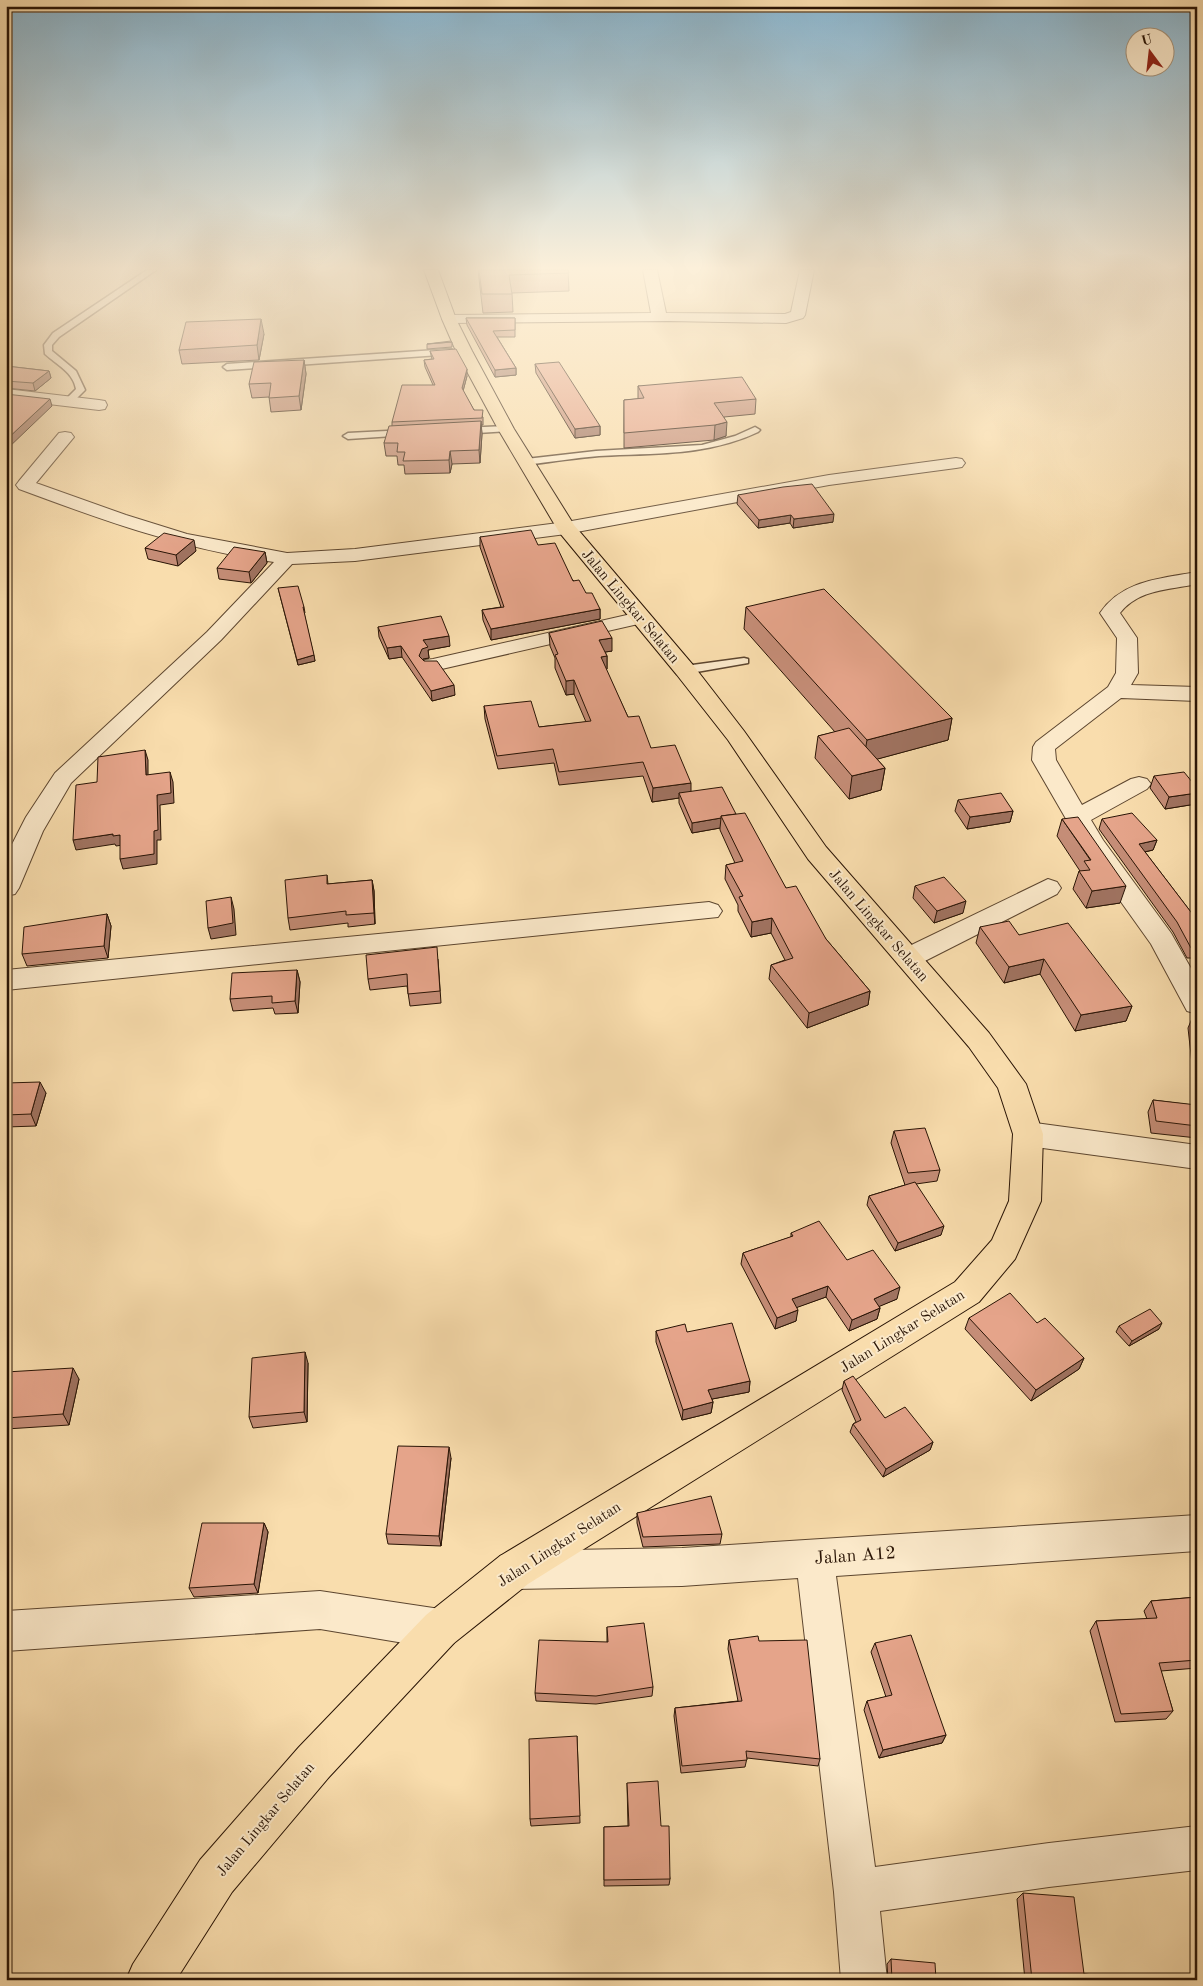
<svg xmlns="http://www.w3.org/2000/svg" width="1203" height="1986" font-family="'Old Standard TT',serif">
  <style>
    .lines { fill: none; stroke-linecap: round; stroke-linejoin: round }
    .service-casing { stroke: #5d462f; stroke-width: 3 }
    .minor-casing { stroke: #5d462f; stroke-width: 2 }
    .trunk-casing { stroke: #291405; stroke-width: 2 }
    .service { fill: #fbe9ca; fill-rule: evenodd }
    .minor { fill: #fbe9ca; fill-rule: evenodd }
    .trunk { fill: #f9ddad; fill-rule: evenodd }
    .wall { fill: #c58d77; stroke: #291405 }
    .shaded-wall { fill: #a07361; stroke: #291405 }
    .building { fill: #e5a48a; stroke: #291405 }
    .labels { text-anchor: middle; stroke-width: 4; stroke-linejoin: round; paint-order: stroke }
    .street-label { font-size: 15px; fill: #291405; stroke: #fbe9ca }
    .near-street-label { font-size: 18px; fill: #291405; stroke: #fbe9ca }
  </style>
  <rect width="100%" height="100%" fill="#f9ddad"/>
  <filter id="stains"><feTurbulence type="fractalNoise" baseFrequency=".004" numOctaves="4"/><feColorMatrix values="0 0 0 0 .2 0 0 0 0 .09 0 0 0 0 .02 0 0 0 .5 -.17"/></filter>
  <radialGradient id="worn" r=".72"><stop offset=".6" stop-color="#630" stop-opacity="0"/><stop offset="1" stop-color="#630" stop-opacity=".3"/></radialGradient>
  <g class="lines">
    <defs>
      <g id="service">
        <path d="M147,270H156L59,337L52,345V351L76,371L85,390L72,403H66V399L76,389C73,372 57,365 45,354L44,345L53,333Z"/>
        <polygon points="451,349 455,352 454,354 227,370 223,367 227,364"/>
        <polygon points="506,426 511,429 509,431 462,434 457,431 462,428"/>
        <path d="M755,427L760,430L758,432C708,456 654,453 599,456C575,458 550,462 526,465L521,462L526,459L596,451L702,445L735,436Z"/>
        <polygon points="406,430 409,431 409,435 348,439 343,436 348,433"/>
        <polygon points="744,658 748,659 748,663 685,674 679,670 685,666"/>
      </g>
      <g id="minor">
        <polygon points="643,270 657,270 666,313 785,314 791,312 800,270 814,270 805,315 803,318 786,323 668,321 449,323 442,319 449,315 651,313"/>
        <polygon points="6,389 99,400 105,401 107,405 105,409 99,410 6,399"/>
        <path d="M65,432L71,433L74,437L36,483L126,515L187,534L287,553L355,549L566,522L829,475L956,458L962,459L965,463L962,467L956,468L829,485L566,534L355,561L292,564L221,640L71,783L43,831L19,888L15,894L6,896V856L26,817L55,773L207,632L274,562C185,550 102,520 19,489L16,485L19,481L59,433Z"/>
        <path d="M1191,573L1197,574V584C1169,590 1139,589 1120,613L1137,638L1138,673L1131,685L1197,687V701L1121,698L1055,749L1056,760L1082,805L1131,779L1139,777L1147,779L1151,784L1147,789L1091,820L1103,840L1171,933L1197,979V1014L1187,1011L1151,944L1084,850L1032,760L1033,747L1036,742L1108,687L1116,673L1117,638L1100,613C1121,582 1156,579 1191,573Z"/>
        <polygon points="640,612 647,614 650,618 647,622 433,671 425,670 422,665 425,660 433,659"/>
        <polygon points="1048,879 1057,882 1061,888 1057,894 917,965 908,967 899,965 895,958 899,951"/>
        <polygon points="709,902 718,905 722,911 718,917 6,990 6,970"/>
        <polygon points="1028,1122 1197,1145 1197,1169 1028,1146 1017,1142 1013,1134 1017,1126"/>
        <polygon points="1197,1515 1197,1551 836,1576 875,1867 1049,1843 1197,1826 1197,1870 1049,1887 880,1911 887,1980 841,1980 834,1892 798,1578 682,1586 514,1589 500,1584 495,1570 500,1556 514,1551 682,1548"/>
        <polygon points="320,1591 440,1609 454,1615 460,1629 454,1643 440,1649 320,1629 6,1651 6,1611"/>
      </g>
      <polygon id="trunk" points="424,270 438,270 456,319 472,351 514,429 574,525 693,665 744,731 826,847 989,1033 1026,1084 1043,1134 1041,1201 1015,1259 979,1302 528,1584 454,1643 329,1777 232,1892 176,1980 126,1980 133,1964 200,1860 299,1747 426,1615 500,1556 955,1282 992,1240 1009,1201 1013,1134 998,1088 969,1047 808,859 728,740 677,675 559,532 498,429 456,351 442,319"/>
    </defs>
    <use href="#service" class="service-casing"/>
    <use href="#minor" class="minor-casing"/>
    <use href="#trunk" class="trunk-casing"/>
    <use href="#service" class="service"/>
    <use href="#minor" class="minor"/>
    <use href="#trunk" class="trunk"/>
  </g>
  <g class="wall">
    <polygon points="478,270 568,270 569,291 512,293 513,312 483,313"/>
    <polygon points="466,318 515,318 515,337 497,337 516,368 516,375 495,377 467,325"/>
    <polygon points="264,334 259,360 182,364 179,350"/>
    <polygon points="452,342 452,347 427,349 427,344"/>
    <polygon points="430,351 467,376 463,391 474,410 483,417 483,425 481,425 482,434 480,463 452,464 450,473 405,474 404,465 398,465 397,456 386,456 384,443 392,426 392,422 433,385 425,367 424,360 432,359"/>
    <polygon points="304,360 306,374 301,410 271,412 269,397 252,398 249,384"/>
    <polygon points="535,364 600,426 600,435 575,438 536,373"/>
    <polygon points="6,366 49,371 51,378 35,391 6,388"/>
    <polygon points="638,386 756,399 755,414 724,417 726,436 714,440 624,448 624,400 638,399"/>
    <polygon points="738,495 833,522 793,528 790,523 758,528 737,504"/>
    <polygon points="480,537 538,545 586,593 600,609 600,619 491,640 483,620 482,610 501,607 480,547"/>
    <polygon points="145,548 196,551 178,566 148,559"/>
    <polygon points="265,552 267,563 251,583 219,579 217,568"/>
    <polygon points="278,588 304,607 305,613 304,613 315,661 298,665"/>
    <polygon points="746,607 952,718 948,740 877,759 885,768 881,790 849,799 815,758 818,736 835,732 744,629"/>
    <polygon points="378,627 450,646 428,650 429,658 423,659 423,660 455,695 432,701 402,657 389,659 379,637"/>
    <polygon points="549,633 612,651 605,652 607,656 607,669 606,670 628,717 651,748 691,792 736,814 786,888 826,939 870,991 868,1005 807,1028 769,979 771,965 785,960 771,933 751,937 738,911 738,905 725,879 726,865 735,863 720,830 720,828 692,833 679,803 679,798 652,802 643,776 559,785 554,763 498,769 485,719 484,706 539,727 586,722 574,694 566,695 555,668 555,658 550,646"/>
    <polygon points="1154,776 1196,804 1165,809 1150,788"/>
    <polygon points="958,800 1013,811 1010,822 967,829 955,811"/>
    <polygon points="1062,819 1120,903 1086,908 1073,889 1079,871 1080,871 1057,836"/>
    <polygon points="1102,819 1157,840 1153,850 1145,852 1197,920 1197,974 1191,958 1187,958 1173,932 1099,829"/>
    <polygon points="327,875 328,884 372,880 374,891 375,924 348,927 348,923 290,930 288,918"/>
    <polygon points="915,886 963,913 934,923 913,898"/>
    <polygon points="107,914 111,926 108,958 27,966 22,954"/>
    <polygon points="980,927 1019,935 1132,1006 1126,1021 1075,1031 1040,974 1004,983 976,943"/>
    <polygon points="438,959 441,1003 410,1006 407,986 370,990 368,979"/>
    <polygon points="297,970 300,982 298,1013 275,1014 273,1008 233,1011 230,999"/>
    <polygon points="1193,1016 1197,1017 1197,1083 1194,1082 1188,1028"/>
    <polygon points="6,1083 46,1093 36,1126 6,1127"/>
    <polygon points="1197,1095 1197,1138 1151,1133 1148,1112 1153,1100 1192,1105"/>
    <polygon points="894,1131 940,1170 937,1181 916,1184 941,1235 895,1251 867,1205 869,1196 905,1185 891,1143"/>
    <polygon points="791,1233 847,1260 897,1299 879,1306 880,1308 877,1319 849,1331 826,1297 797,1307 796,1321 775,1329 741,1264 743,1253 791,1237"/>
    <polygon points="969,1318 1037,1323 1084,1358 1079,1369 1031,1401 965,1329"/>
    <polygon points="1119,1326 1159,1329 1129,1346 1116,1332"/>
    <polygon points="656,1331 687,1332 750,1381 749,1392 712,1399 713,1402 711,1413 682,1420 656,1342"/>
    <polygon points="308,1363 307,1422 253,1428 249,1417"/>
    <polygon points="6,1372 79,1379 69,1425 6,1429"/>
    <polygon points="844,1381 885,1418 933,1442 930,1450 883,1477 850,1432 853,1424 856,1422 842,1390"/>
    <polygon points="451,1458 441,1546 388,1544 386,1534"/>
    <polygon points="637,1513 722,1534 720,1544 643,1547 637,1523"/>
    <polygon points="264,1523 268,1532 258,1593 194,1597 189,1588"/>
    <polygon points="1197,1597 1197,1668 1161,1671 1173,1711 1166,1719 1115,1722 1090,1631 1096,1621 1147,1619 1144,1611 1151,1601"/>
    <polygon points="607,1627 653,1687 652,1696 596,1704 536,1701 535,1693 607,1642"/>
    <polygon points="729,1640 759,1641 820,1759 818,1766 747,1758 745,1767 681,1773 674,1716 675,1708 738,1701 728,1649"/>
    <polygon points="875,1643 946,1735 942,1743 879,1758 864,1710 867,1701 886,1697 871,1652"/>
    <polygon points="577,1736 580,1823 531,1826 530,1819"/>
    <polygon points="627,1783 661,1826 670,1879 669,1885 604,1886 604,1827 628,1826"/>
    <polygon points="1023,1893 1084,1974 1144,1980 1025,1980 1017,1899"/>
    <polygon points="891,1959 936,1980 888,1980 887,1964"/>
  </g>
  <g class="shaded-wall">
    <polygon points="261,319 264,334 259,360 257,345"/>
    <polygon points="304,360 306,374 301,410 299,396"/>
    <polygon points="516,368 516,375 495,377 495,370"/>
    <polygon points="467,369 467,376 462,395 462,388"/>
    <polygon points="49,371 51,378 35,391 33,383"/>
    <polygon points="50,399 52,406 6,450 6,440"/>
    <polygon points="481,421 482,434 480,463 479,450"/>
    <polygon points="727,422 726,436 714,440 715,425"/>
    <polygon points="600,426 600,435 575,438 575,429"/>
    <polygon points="450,451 452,464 450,473 449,460"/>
    <polygon points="834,514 833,522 793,528 794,519"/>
    <polygon points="791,515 790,523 758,528 759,520"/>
    <polygon points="194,540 196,551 178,566 176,555"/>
    <polygon points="265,552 267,563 251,583 249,572"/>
    <polygon points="600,609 600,619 491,640 491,629"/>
    <polygon points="449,636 450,646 428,650 429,658 423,659 420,666 419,656 423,640"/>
    <polygon points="612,638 612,651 599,653 599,640"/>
    <polygon points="401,646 402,657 389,659 387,648"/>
    <polygon points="314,655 315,661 298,665 297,660"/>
    <polygon points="607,656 607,669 601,670 601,657"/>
    <polygon points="574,680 574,694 566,695 566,681"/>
    <polygon points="454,685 455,695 432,701 431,691"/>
    <polygon points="952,718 948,740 863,763 867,740"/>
    <polygon points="145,750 148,760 148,785 146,775"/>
    <polygon points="885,768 881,790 849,799 852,776"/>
    <polygon points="170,772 173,782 174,803 160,805 161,840 157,840 157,864 123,869 120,859 154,831 157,795"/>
    <polygon points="691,783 691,796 679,793 679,798 652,802 653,788"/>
    <polygon points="1197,793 1196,804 1165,809 1169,797"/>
    <polygon points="1013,811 1010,822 967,829 970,817"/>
    <polygon points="721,818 720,828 692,833 692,823"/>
    <polygon points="113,834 120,835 123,845 116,846 115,844 76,850 73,840"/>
    <polygon points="1157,840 1153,850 1135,854 1139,844"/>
    <polygon points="372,880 374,891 375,924 374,913"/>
    <polygon points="1126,886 1120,903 1086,908 1092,891"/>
    <polygon points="231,897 234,909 236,935 211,939 208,928"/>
    <polygon points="966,901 963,913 934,923 937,911"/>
    <polygon points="107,914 111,926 108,958 104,946"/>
    <polygon points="772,918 771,933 751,937 752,922"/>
    <polygon points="1044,959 1040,974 1004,983 1009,967"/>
    <polygon points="297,970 300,982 298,1013 295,1001"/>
    <polygon points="870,991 868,1005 807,1028 809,1013"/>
    <polygon points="1132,1006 1126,1021 1075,1031 1081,1015"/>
    <polygon points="40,1082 46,1093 36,1126 31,1114"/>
    <polygon points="944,1226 941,1235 895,1251 898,1243"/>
    <polygon points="828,1286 826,1297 790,1310 792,1299"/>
    <polygon points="900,1287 897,1299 871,1310 874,1299"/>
    <polygon points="880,1308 877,1319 849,1331 852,1320"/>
    <polygon points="798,1310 796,1321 775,1329 777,1318"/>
    <polygon points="1162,1323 1159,1329 1129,1346 1132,1341"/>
    <polygon points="305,1352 308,1363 307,1422 304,1412"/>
    <polygon points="1084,1358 1079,1369 1031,1401 1036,1390"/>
    <polygon points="73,1368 79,1379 69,1425 63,1414"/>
    <polygon points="750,1381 749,1392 707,1400 708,1390"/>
    <polygon points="713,1402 711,1413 682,1420 683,1410"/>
    <polygon points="933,1442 930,1450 883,1477 886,1469"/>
    <polygon points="449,1447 451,1458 441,1546 439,1536"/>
    <polygon points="264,1523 268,1532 258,1593 254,1584"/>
    <polygon points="946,1735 942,1743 879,1758 883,1750"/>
  </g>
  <g class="building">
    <polygon points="479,270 568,270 569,273 509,275 512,294 482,294"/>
    <polygon points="466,318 515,318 515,330 493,331 516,368 495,370"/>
    <polygon points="261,319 257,345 179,350 186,322"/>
    <polygon points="451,341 452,342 427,344"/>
    <polygon points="456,349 467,369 462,388 474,410 483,410 482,418 392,422 402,385 435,385 424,360 434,359 430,351"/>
    <polygon points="304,360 299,396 269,398 271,383 249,384 254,362"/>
    <polygon points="559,362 600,426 575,429 535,364"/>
    <polygon points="6,366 49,371 33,383 6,381"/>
    <polygon points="742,377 756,399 714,403 727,422 715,425 624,433 624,400 644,398 638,386"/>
    <polygon points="6,394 50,399 6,440"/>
    <polygon points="481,421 479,450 450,451 449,460 403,461 405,452 397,452 398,443 384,443 389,426"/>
    <polygon points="812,484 834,514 794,519 791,515 759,520 738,495 783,487"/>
    <polygon points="531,530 538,545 555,543 573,581 579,580 586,593 592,593 600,609 491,629 482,610 504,607 480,537"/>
    <polygon points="164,533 194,540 176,555 145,548"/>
    <polygon points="234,547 265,552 249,572 217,568"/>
    <polygon points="298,586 304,607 303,607 314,655 297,660 278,588"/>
    <polygon points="824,589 952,718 867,740 746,607"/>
    <polygon points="441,616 449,636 423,640 428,647 422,649 419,656 424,661 437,661 454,685 431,691 401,646 387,648 378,627"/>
    <polygon points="602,621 612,638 599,640 607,656 601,657 628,717 639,716 651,748 675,745 691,783 653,788 643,762 559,772 553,749 497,756 484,706 531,701 539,727 591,721 574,680 566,681 555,655 558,654 549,633"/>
    <polygon points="849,728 885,768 852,776 818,736"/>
    <polygon points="145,750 146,775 170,772 171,793 157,795 158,830 154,831 154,854 120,859 120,835 113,836 113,834 73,840 76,785 97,782 98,757"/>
    <polygon points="1184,772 1197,788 1197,793 1169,797 1154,776"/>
    <polygon points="722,787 736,814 721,816 721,818 692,823 679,793"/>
    <polygon points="1001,793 1013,811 970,817 958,800"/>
    <polygon points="745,813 786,888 796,886 826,939 870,991 809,1013 771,965 793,958 772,918 752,922 739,897 743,896 726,865 743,861 721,816"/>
    <polygon points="1132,813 1157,840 1139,844 1197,920 1197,952 1195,948 1191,948 1177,922 1102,819"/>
    <polygon points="1078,817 1126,886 1092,891 1079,871 1090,870 1084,861 1091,860 1062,819"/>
    <polygon points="327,875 327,884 372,880 374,913 346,915 346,911 288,918 285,880"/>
    <polygon points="944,877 966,901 937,911 915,886"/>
    <polygon points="231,897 233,923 208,928 206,901"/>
    <polygon points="107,914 104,946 22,954 24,927"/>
    <polygon points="1009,921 1019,935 1068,923 1132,1006 1081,1015 1044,959 1009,967 980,927"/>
    <polygon points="437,947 440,991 408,994 407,974 368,979 366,955"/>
    <polygon points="297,970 295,1001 272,1003 272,996 230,999 232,973"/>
    <polygon points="1193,1016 1197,1017 1197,1048"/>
    <polygon points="40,1082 31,1114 6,1115 6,1083"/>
    <polygon points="1153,1100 1197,1105 1197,1126 1156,1121"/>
    <polygon points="925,1128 940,1170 908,1173 894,1131"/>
    <polygon points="915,1182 944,1226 898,1243 869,1196"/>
    <polygon points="819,1221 847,1260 873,1250 900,1287 874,1299 880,1308 852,1320 828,1286 792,1299 798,1310 777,1318 743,1253 793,1236 791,1233"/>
    <polygon points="1010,1293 1037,1323 1045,1318 1084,1358 1036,1390 969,1318"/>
    <polygon points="1150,1309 1162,1323 1132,1341 1119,1326"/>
    <polygon points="732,1323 750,1381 708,1390 713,1402 683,1410 656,1331 685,1324 687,1332"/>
    <polygon points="305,1352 304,1412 249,1417 252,1358"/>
    <polygon points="73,1368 63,1414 6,1418 6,1372"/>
    <polygon points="853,1376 885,1418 905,1407 933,1442 886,1469 853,1424 861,1420 844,1381"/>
    <polygon points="398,1446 449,1447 439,1536 386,1534"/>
    <polygon points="711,1496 722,1534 643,1537 637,1513"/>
    <polygon points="202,1523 264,1523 254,1584 189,1588"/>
    <polygon points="1197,1597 1197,1660 1159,1663 1173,1711 1121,1714 1096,1621 1157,1618 1151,1601"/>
    <polygon points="644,1623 653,1687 596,1696 535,1693 539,1640 608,1642 607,1627"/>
    <polygon points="911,1635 946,1735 883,1750 867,1701 892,1695 875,1643"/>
    <polygon points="758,1636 759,1641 807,1640 820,1759 746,1751 747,1760 682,1766 675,1708 742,1701 729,1640"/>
    <polygon points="577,1736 580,1816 530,1819 529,1739"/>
    <polygon points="658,1781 661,1826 669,1826 670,1879 604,1880 604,1827 629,1826 627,1783"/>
    <polygon points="1023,1893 1074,1897 1084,1974 1144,1980 1032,1980"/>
    <polygon points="891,1959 935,1963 936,1980 892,1980"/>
  </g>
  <linearGradient id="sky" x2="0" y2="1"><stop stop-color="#8ab7d1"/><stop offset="0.49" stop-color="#fcf0da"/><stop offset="1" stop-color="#fcf0da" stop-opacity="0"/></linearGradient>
  <rect width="1203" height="548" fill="url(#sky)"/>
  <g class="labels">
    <g class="street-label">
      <text transform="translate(631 606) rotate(50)" y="5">Jalan Lingkar Selatan</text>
      <text transform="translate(879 925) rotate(49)" y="5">Jalan Lingkar Selatan</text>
      <text transform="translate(902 1331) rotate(-32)" y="5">Jalan Lingkar Selatan</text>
      <text transform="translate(559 1544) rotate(-33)" y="5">Jalan Lingkar Selatan</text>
      <text transform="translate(265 1819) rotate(-50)" y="5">Jalan Lingkar Selatan</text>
    </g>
    <g class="near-street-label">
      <text transform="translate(855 1555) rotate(-4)" y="6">Jalan A12</text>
    </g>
  </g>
  <rect width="1203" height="1986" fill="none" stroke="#f9ddad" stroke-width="25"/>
  <rect x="8" y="8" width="1188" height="1971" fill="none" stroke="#291405" stroke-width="2.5"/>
  <rect x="12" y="12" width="1178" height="1961" fill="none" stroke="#291405"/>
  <g transform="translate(1150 52) rotate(345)"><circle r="24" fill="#fbe9ca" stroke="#a7947b"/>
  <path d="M0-4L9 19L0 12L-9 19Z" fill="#8f2418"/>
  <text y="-8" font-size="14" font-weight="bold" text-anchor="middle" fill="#291405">U</text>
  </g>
  <rect width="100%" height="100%" filter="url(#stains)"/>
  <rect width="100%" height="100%" fill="url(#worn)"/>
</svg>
